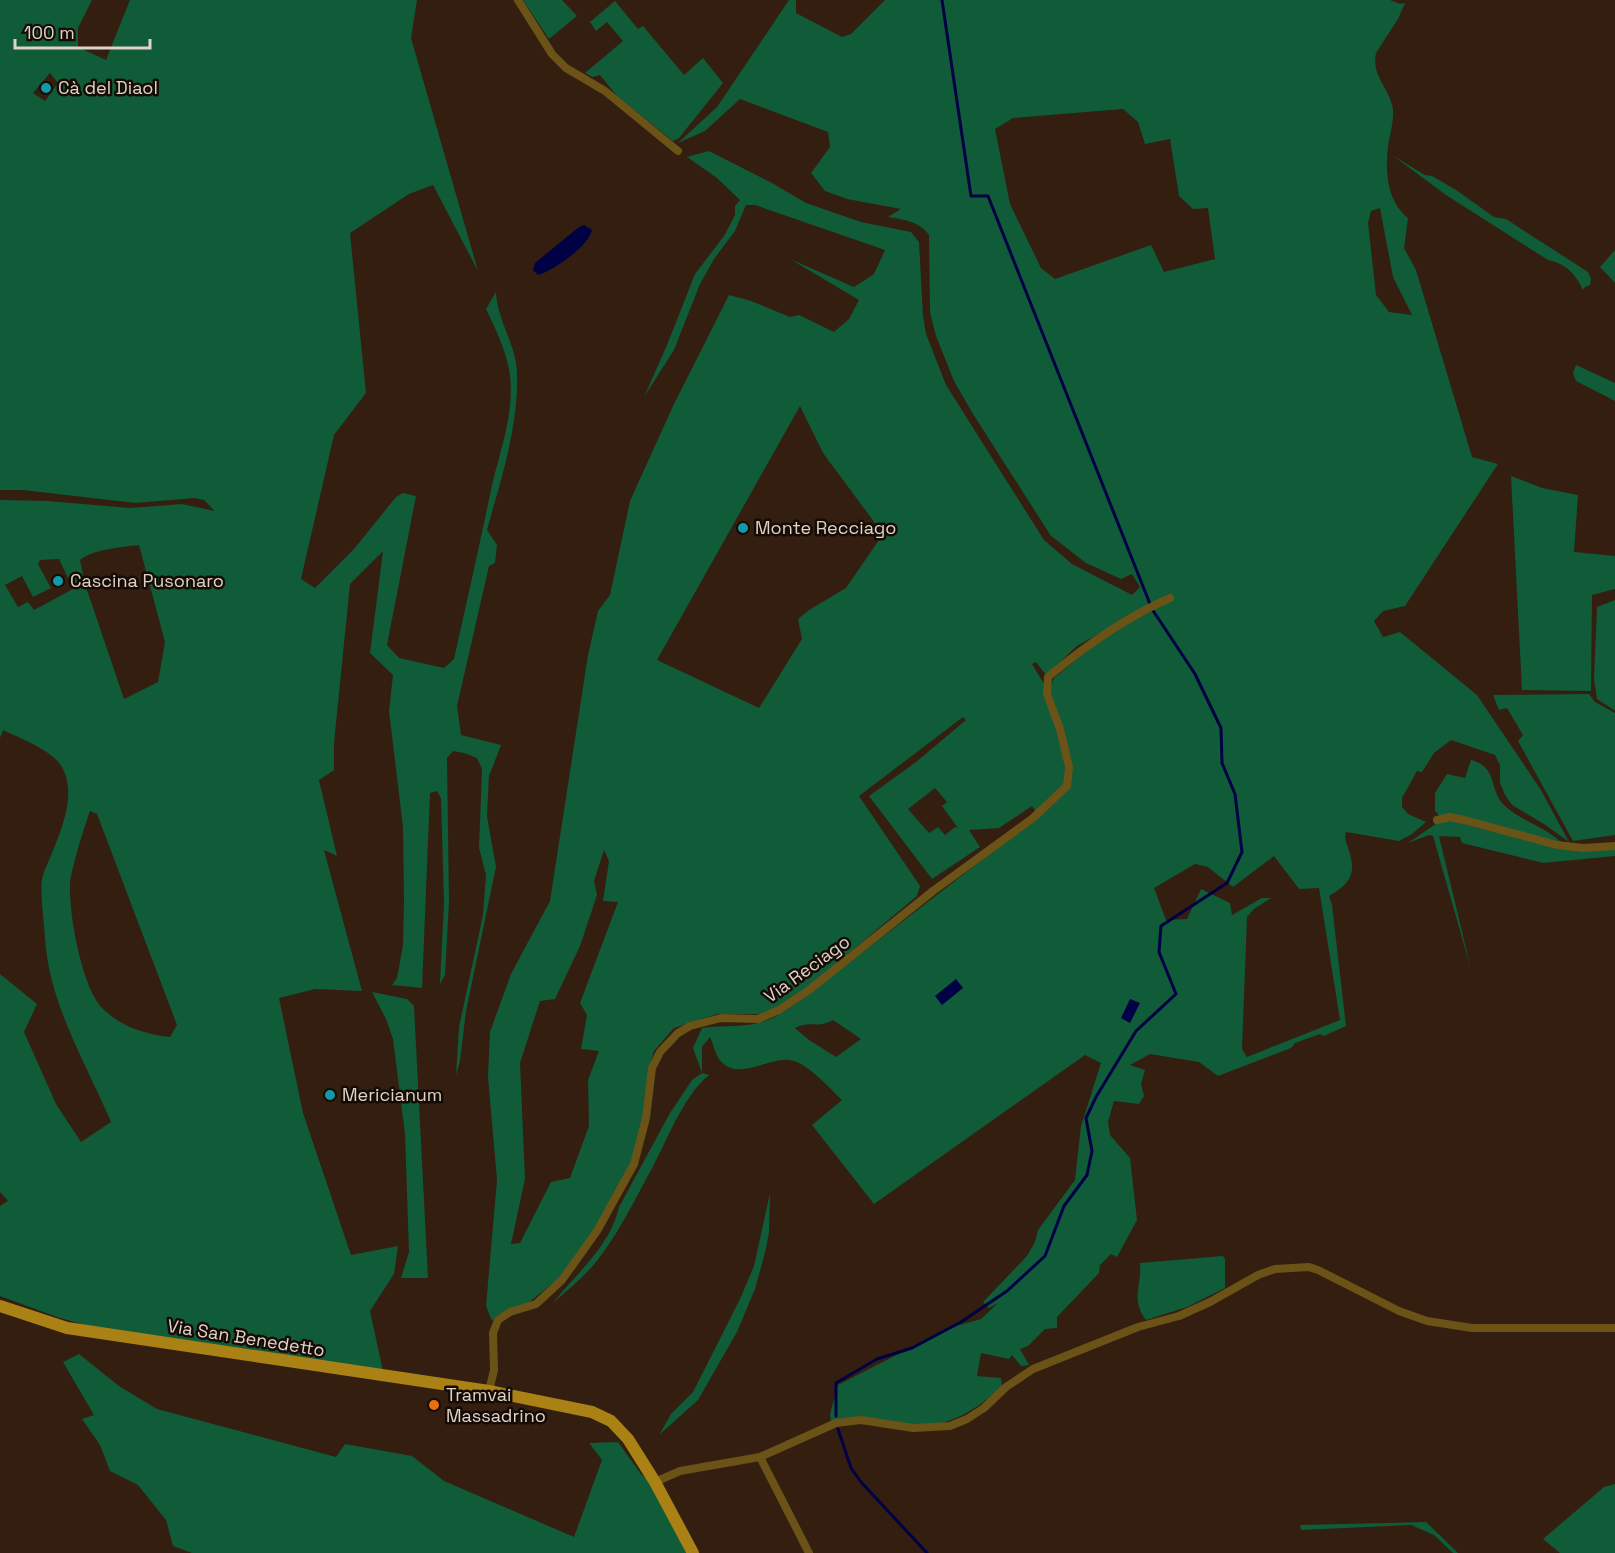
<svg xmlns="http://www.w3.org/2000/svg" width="1615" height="1553" font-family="'Space Grotesk',sans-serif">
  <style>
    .green { fill: #105b38; fill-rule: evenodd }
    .water { fill: #000144 }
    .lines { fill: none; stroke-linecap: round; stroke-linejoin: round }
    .stream { stroke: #000144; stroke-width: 3 }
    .minor { stroke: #6b5217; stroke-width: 8 }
    .primary { stroke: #aa8114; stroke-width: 12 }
    .culture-dot { fill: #0f9aa8; stroke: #140b05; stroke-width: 2 }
    .food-dot { fill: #e8710a; stroke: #140b05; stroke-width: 2 }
    .labels { text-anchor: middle; stroke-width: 5; stroke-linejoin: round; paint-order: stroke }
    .poi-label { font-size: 18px; fill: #e0d2c8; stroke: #140b05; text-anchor: start }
    .street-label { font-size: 18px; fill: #e0d2c8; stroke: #140b05 }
  </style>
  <rect width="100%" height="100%" fill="#331e10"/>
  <g class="green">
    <path d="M0,0H92L78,28V47L106,60L130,0H417L411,38L478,271L433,185L409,194L350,233L366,393L334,435L301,579L315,588L354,549L396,497L403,493L416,496L387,645L399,658L444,668L454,659C467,601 480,543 492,485C501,447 516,409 509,369C505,348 495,328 486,309L496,292C497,320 516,344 517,372C519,426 501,479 487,530L497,545L495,563L489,566L457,706L461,735L501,745L489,776L488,794L487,816L496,867L466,1011L460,1061L456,1075L459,1027L483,915L486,875L479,848L482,769L477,758L464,753L453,751L447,758L449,902L445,975L440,984L444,903L441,798L437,791L430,793L422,988L392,985L397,978L403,945L404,902L403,827L389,711L393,675L370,653L383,551L350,584L334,743V770L319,780L337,856L324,850L362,991L315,989L279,998L303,1113L351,1255L398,1246L394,1274L370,1311L383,1371L85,1325L57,1317L0,1296V1206L8,1201L0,1192V974L37,1004L24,1032L56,1104L81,1142L111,1122C86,1063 49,1004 45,938C44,922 40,894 42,879C44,870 49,861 52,853C62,828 76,795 63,769C55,751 21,739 3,730L0,738V500L48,501L130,508L182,504L215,511L204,500L195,498L135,503L23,490H0ZM50,73L58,83L45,101L33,93ZM139,545L165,642L158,682L124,699L85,584L80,560C94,549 121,547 139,545ZM59,559L73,589L34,610L28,602L18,607L5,585L22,576L33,597L51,588L38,564L40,560ZM90,811L97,814L177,1025L170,1037C144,1034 122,1027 103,1009C82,989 69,915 70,886C70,872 85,825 90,811Z"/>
    <polygon points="523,0 562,0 577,16 549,39"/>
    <path d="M789,0H796V13L842,37L851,34L885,0H1390L1400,4L1405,3L1398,19L1376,53C1371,76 1390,89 1393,109C1394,121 1390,134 1388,146C1385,172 1387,201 1408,218L1404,248L1416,270L1472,457L1498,464L1405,606L1383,611L1374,621L1383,637L1400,632L1477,695L1541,790L1569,842L1544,824L1512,805L1505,795L1500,783V765L1495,755L1451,740L1434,753L1422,772L1417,771L1402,798V807L1408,814L1426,822L1412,834L1399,841L1346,832C1344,839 1347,844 1349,851C1357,875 1349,884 1329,896L1332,905L1346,1026L1324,1036L1320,1034L1295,1043L1291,1048L1218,1076L1199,1062L1150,1054L1130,1065L1145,1070L1141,1084L1144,1096L1139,1104L1114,1101L1108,1122L1110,1135L1130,1158L1137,1220L1117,1257L1111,1254L1100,1265L1099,1273L1057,1317V1328L1045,1329L1028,1346L1020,1349L1029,1365L1021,1366L1012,1355L1009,1359L981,1353L977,1376L1001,1378L1002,1386C979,1409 948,1427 915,1427C903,1427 891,1421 878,1420C863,1420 847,1423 831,1424L830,1414L838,1385L949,1328L981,1319L998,1303L989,1308L983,1302L1027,1256L1035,1242L1038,1230L1075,1180L1081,1126L1101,1063L1085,1055L874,1204L812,1125L842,1100C829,1088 808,1063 790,1060C768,1057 736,1083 719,1059C715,1053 713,1043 710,1037L702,1047V1073L709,1075C683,1096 667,1141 651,1170C637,1196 620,1230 602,1254C589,1273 570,1288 553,1303C577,1272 610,1247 619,1207L670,1113L692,1080L702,1073L693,1048L702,1028C723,1025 745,1028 765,1021C780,1016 793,1005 806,996L1039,816L1032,806L999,828L969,830L980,847L932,879L869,796L916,762L966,720L963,717L859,796L920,886L917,896L807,988L778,1008L759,1014H717L674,1028L654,1051L649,1068L644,1118L631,1166L596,1229L563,1275L528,1303L498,1315L492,1321L486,1306L497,1180L488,1077L490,1032L511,974L550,901L588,655L598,611L610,595L630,501L673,406L729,295L751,301L790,317L799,315L834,332L849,319L859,300L790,259L854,287L874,274L885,250L755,205H746L735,231L714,259L700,284L674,350L644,397L667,345L695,274L724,236L735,215V206L740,200L717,178L687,157L709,151L772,183L806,203L861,222L911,232L919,242L923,316L926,334L946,385L1044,540L1072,564L1132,595L1140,587L1132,574L1121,579L1086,563L1051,536L973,414L954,381L936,336L930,312L929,235C919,221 904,220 888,217L901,209L847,199L825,191L811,173L830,147L828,132L740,99L705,131L678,143L717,107ZM1123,109L1138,122L1145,144L1170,139L1179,196L1193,209L1208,208L1215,259L1164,272L1151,245L1055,279L1041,268L1010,204L995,129L1013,118ZM1380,208L1393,277L1412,315L1389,312L1376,295L1368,223L1371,211ZM800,406L823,453L883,534L846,588L809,610L798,619L802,639L759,708L657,660ZM1130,616L1054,678L1049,692L1032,664L1036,662L1046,675L1077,646ZM935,788L947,802L942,806L958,828L955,827L945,835L938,827L929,833L908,809ZM604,850L609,861L603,901L618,902L580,1003L587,1015L581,1049L599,1051L588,1080L589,1126L570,1178L551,1182L520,1243L511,1244L525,1179L520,1063L540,1001L555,999L580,946L597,895L594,881ZM1274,856L1299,889L1319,888L1340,1020L1247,1057L1242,1049L1247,917L1254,909L1271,898H1262L1232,915L1230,903L1201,889L1187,919L1166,920L1154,888L1195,864L1208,867L1233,887ZM833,1020L861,1039L836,1057L809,1040L795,1028C812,1020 817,1029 833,1020Z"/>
    <polygon points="615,1 638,29 643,26 684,75 703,58 723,83 679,138 673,141 617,96 600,75 593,77 585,73 623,41 607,22 596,31 590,22"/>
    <path d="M1392,155L1425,175L1432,176L1456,190L1494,217L1506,219L1588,272L1591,279L1590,285L1585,287L1583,290C1576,275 1567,264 1548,260L1446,195Z"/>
    <polygon points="1615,250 1615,283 1600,267"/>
    <polygon points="1576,365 1615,383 1615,401 1576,381 1573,373"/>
    <polygon points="1511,476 1542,488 1578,495 1574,552 1615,556 1615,589 1592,595 1591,691 1522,690"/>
    <polygon points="1615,600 1615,710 1614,710 1597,699 1594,679 1597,607"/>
    <polygon points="1589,694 1595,702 1615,713 1615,835 1573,841 1518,741 1523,735 1507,708 1499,710 1493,695"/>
    <path d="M1471,760C1498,767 1489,789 1503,804C1520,821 1544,826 1562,843L1440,816L1435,811V793L1447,774L1465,778Z"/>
    <polygon points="1455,819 1560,848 1615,849 1615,856 1543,863 1462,843 1460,837 1439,836 1471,969 1433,836 1429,835 1408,843 1440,821"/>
    <polygon points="372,992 407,999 414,1006 428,1278 401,1278 409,1252 405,1134 393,1039 386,1019"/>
    <polygon points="770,1193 769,1232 766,1249 755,1289 737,1332 698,1400 659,1435 671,1414 693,1392 740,1299 754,1266"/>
    <path d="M1223,1256L1225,1259V1288L1187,1307L1146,1320C1130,1299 1142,1286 1140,1263Z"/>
    <polygon points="79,1354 119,1386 157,1409 336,1457 345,1444 412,1456 444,1481 574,1537 602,1460 589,1443 618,1442 641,1474 651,1482 687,1553 192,1553 173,1546 166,1520 138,1485 110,1471 100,1445 82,1419 94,1415 63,1362"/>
    <polygon points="1615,1484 1615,1553 1560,1553 1543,1539 1604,1487"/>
    <polygon points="1426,1522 1458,1553 1453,1553 1434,1535 1411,1525 1301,1530 1300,1525"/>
  </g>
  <g class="water">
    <path d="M584,225L592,230C588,247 554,270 538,275L533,270L535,263L579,227Z"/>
    <polygon points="956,979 963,988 942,1005 935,996"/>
    <polygon points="1130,999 1140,1003 1130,1023 1121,1018"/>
  </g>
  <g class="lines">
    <g class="stream">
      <polyline points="836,1416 836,1383 877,1359 912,1348 961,1322 1007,1291 1045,1256 1064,1206 1087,1175 1092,1151 1086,1118 1096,1097 1136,1031 1176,994 1159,952 1161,926 1227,883 1242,852 1235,794 1222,763 1221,728 1195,674 1152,609 988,196 971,196 942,0"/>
      <polyline points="838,1429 851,1468 861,1482 927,1553"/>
    </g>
    <g class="minor">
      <polyline points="518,0 552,54 566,68 605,91 678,151"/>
      <polyline points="1437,820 1450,817 1464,820 1557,845 1583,848 1615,846"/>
      <path d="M489,1391L494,1370L493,1333L498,1320L510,1312L536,1304L562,1280L597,1231L634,1164L646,1118L652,1068L660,1052L678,1033L690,1026L721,1018L758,1019L779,1010L809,990L933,891L1033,818L1067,786L1069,767L1060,729L1047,694L1048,677C1084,647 1126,617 1170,598"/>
      <polyline points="760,1457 809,1553"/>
      <polyline points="655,1482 680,1471 760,1457 836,1423 861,1420 913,1428 950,1426 967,1419 984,1408 1006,1387 1033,1369 1138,1327 1179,1316 1210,1302 1258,1275 1275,1269 1309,1267 1318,1270 1399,1311 1427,1321 1472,1328 1615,1328"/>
    </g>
    <polyline class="primary" points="0,1306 67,1328 489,1391 592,1412 611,1421 628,1439 655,1482 693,1553"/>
  </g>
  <g class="culture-dot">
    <circle cx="46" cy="88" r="6"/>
    <circle cx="743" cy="528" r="6"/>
    <circle cx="58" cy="581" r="6"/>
    <circle cx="330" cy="1095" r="6"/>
  </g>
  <circle class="food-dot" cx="434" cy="1405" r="6"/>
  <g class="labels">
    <g class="poi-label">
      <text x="58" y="94">Cà del Diaol</text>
      <text x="755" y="534">Monte Recciago</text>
      <text x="70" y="587">Cascina Pusonaro</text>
      <text x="342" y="1101">Mericianum</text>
      <text x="446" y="1401">Tramvai<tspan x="446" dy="21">Massadrino</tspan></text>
    </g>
    <g class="street-label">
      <text transform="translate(807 969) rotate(-36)" y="6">Via Reciago</text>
      <text transform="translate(246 1338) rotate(9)" y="6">Via San Benedetto</text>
    </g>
  </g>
  <path d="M15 39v9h135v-9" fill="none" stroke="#e0d2c8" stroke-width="3"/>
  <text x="24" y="39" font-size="18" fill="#e0d2c8" stroke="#140b05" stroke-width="4.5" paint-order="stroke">100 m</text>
</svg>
